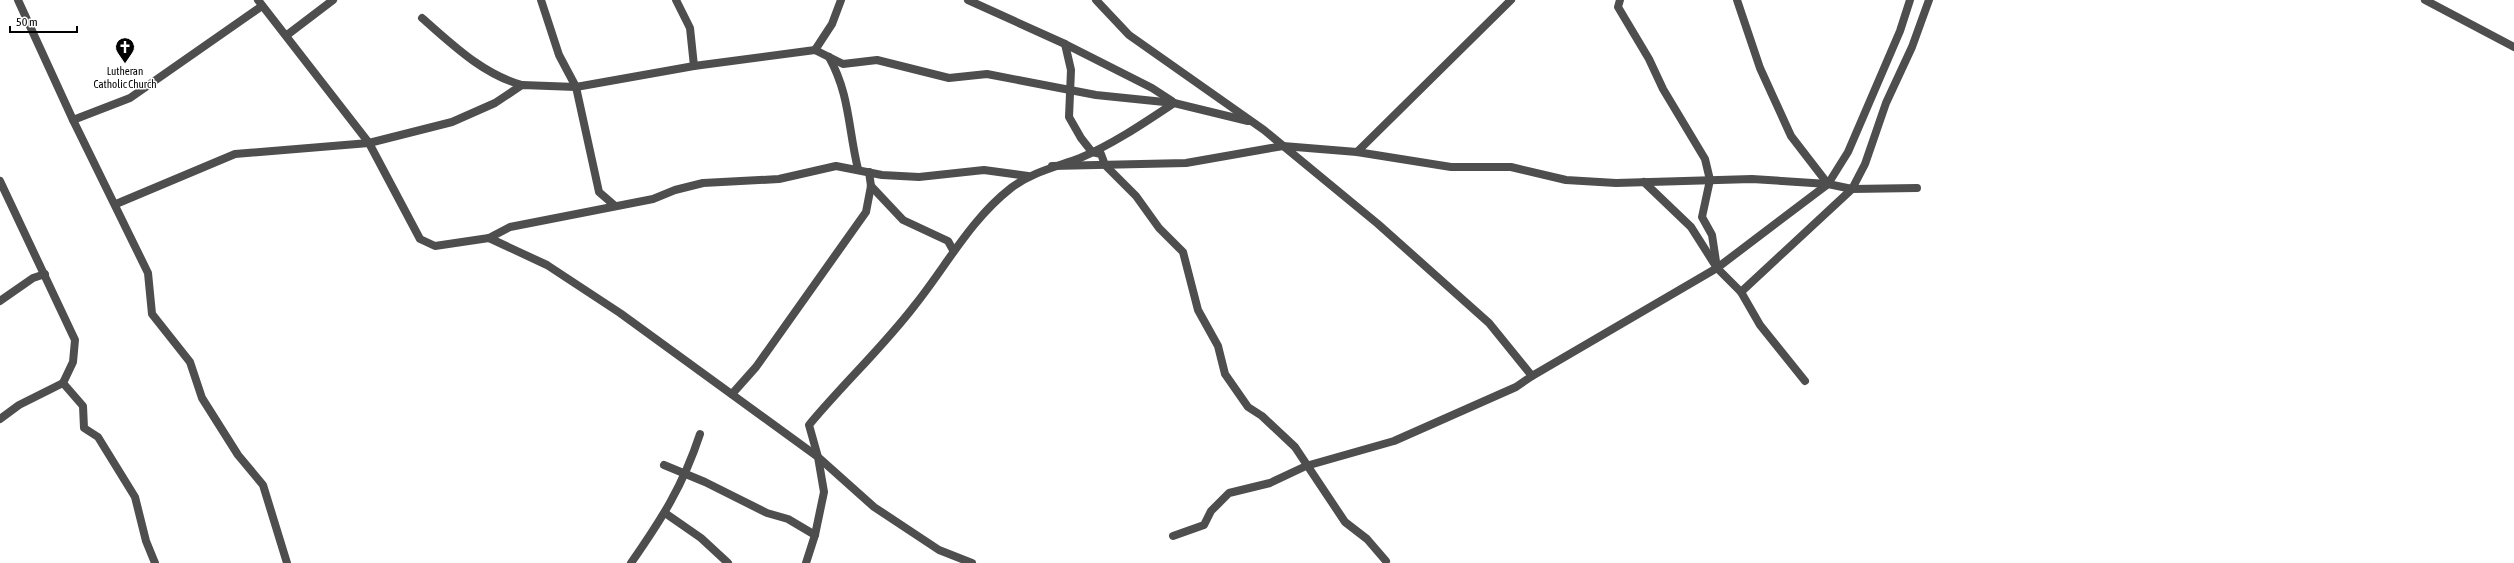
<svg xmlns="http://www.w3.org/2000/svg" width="2514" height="563" font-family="'Asap Condensed',sans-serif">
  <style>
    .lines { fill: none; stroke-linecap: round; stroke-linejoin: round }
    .street { stroke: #4e4e4e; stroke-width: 8 }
    .labels { text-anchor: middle; stroke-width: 3; stroke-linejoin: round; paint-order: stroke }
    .poi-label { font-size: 11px; fill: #000; stroke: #fff }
  </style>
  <rect width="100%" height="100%" fill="#fff"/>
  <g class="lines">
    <g class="street">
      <polyline points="18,0 73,120 148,273 152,314 190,362 202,398 238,455 263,485 287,563"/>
      <polyline points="258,0 369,143 420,239 435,246 489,238 547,265 620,313 818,457 824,492 815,535 806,563"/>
      <polyline points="541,0 559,55 576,87 599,192 614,205"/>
      <polyline points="676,0 690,28 694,66"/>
      <polyline points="968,0 1065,44 1071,70 1069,117 1081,138 1092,152 1101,154 1105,165 1136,196 1159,228 1183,252 1198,310 1218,346 1225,374 1248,407 1262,416 1295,447 1345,522 1367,539 1386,561"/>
      <polyline points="1096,0 1129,35 1264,130 1378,224 1489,323 1532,376 1717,268 1828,184 1848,152 1900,31 1910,0"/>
      <polyline points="1620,0 1618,7 1649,59 1663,89 1705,159 1710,180 1702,217 1712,235 1717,268"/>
      <polyline points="1737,0 1760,68 1791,136 1828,184"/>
      <polyline points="2425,0 2514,47"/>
      <path d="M422,18C452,44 482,74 522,85"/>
      <polyline points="287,35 333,0"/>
      <polyline points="1065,44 1152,88 1172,101"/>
      <polyline points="815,50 832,24 841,0"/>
      <path d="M829,57C850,95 848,128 858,169"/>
      <polyline points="73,120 130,98 262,6"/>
      <polyline points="1357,152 1511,0"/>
      <polyline points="1052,166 1186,163 1283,146 1357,152 1451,167 1511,167 1566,180 1616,183 1752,179 1828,184 1852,189 1917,188"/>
      <polyline points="0,181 75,340 73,362 63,383 83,406 84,428 98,437 135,497 146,541 155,563"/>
      <polyline points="1644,182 1691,227 1717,268 1741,292 1760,325 1805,381"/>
      <polyline points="871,186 903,220 948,241 953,250"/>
      <polyline points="116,204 235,154 369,143 452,122 495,103 522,85 576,87 694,66 815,50 843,64 877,60 949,78 987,74 1096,95 1174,103 1248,121"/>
      <polyline points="489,238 510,227 653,199 675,190 703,183 779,179 836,166 882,175 919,177 984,170 1028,176"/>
      <polyline points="1741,292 1852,189 1865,164 1886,103 1912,47 1929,0"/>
      <polyline points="0,301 33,278 45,274"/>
      <polyline points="732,394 756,367 866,212 871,186 869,172"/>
      <polyline points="0,419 19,405 63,383"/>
      <polyline points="664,465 705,482 767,513 788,519 815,535"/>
      <polyline points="665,513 701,538 728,563"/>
      <polyline points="1173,536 1204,525 1211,511 1229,493 1270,483 1306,466 1394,441 1516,387 1532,376"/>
      <path d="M631,563C661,520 683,486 700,434"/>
      <path d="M972,563L939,550L874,507L818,457L809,425C843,384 883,347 915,305C947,265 970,220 1011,188C1032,172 1056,167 1080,158C1113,144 1144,123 1174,103"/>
    </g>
  </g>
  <defs>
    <symbol id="church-pin" viewBox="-11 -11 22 30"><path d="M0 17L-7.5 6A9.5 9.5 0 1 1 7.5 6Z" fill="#000" stroke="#fff"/><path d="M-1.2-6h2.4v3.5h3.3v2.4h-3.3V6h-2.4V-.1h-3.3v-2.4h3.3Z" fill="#fff"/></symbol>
  </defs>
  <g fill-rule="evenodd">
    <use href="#church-pin" x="114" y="36" width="22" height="30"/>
  </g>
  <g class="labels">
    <g class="poi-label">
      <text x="125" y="75">Lutheran<tspan x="125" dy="13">Catholic Church</tspan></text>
    </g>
  </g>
  <path d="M10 26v6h67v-6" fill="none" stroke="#000000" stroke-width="2"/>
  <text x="16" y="26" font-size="12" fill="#000000" stroke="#ffffff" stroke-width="3" paint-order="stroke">50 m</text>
</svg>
